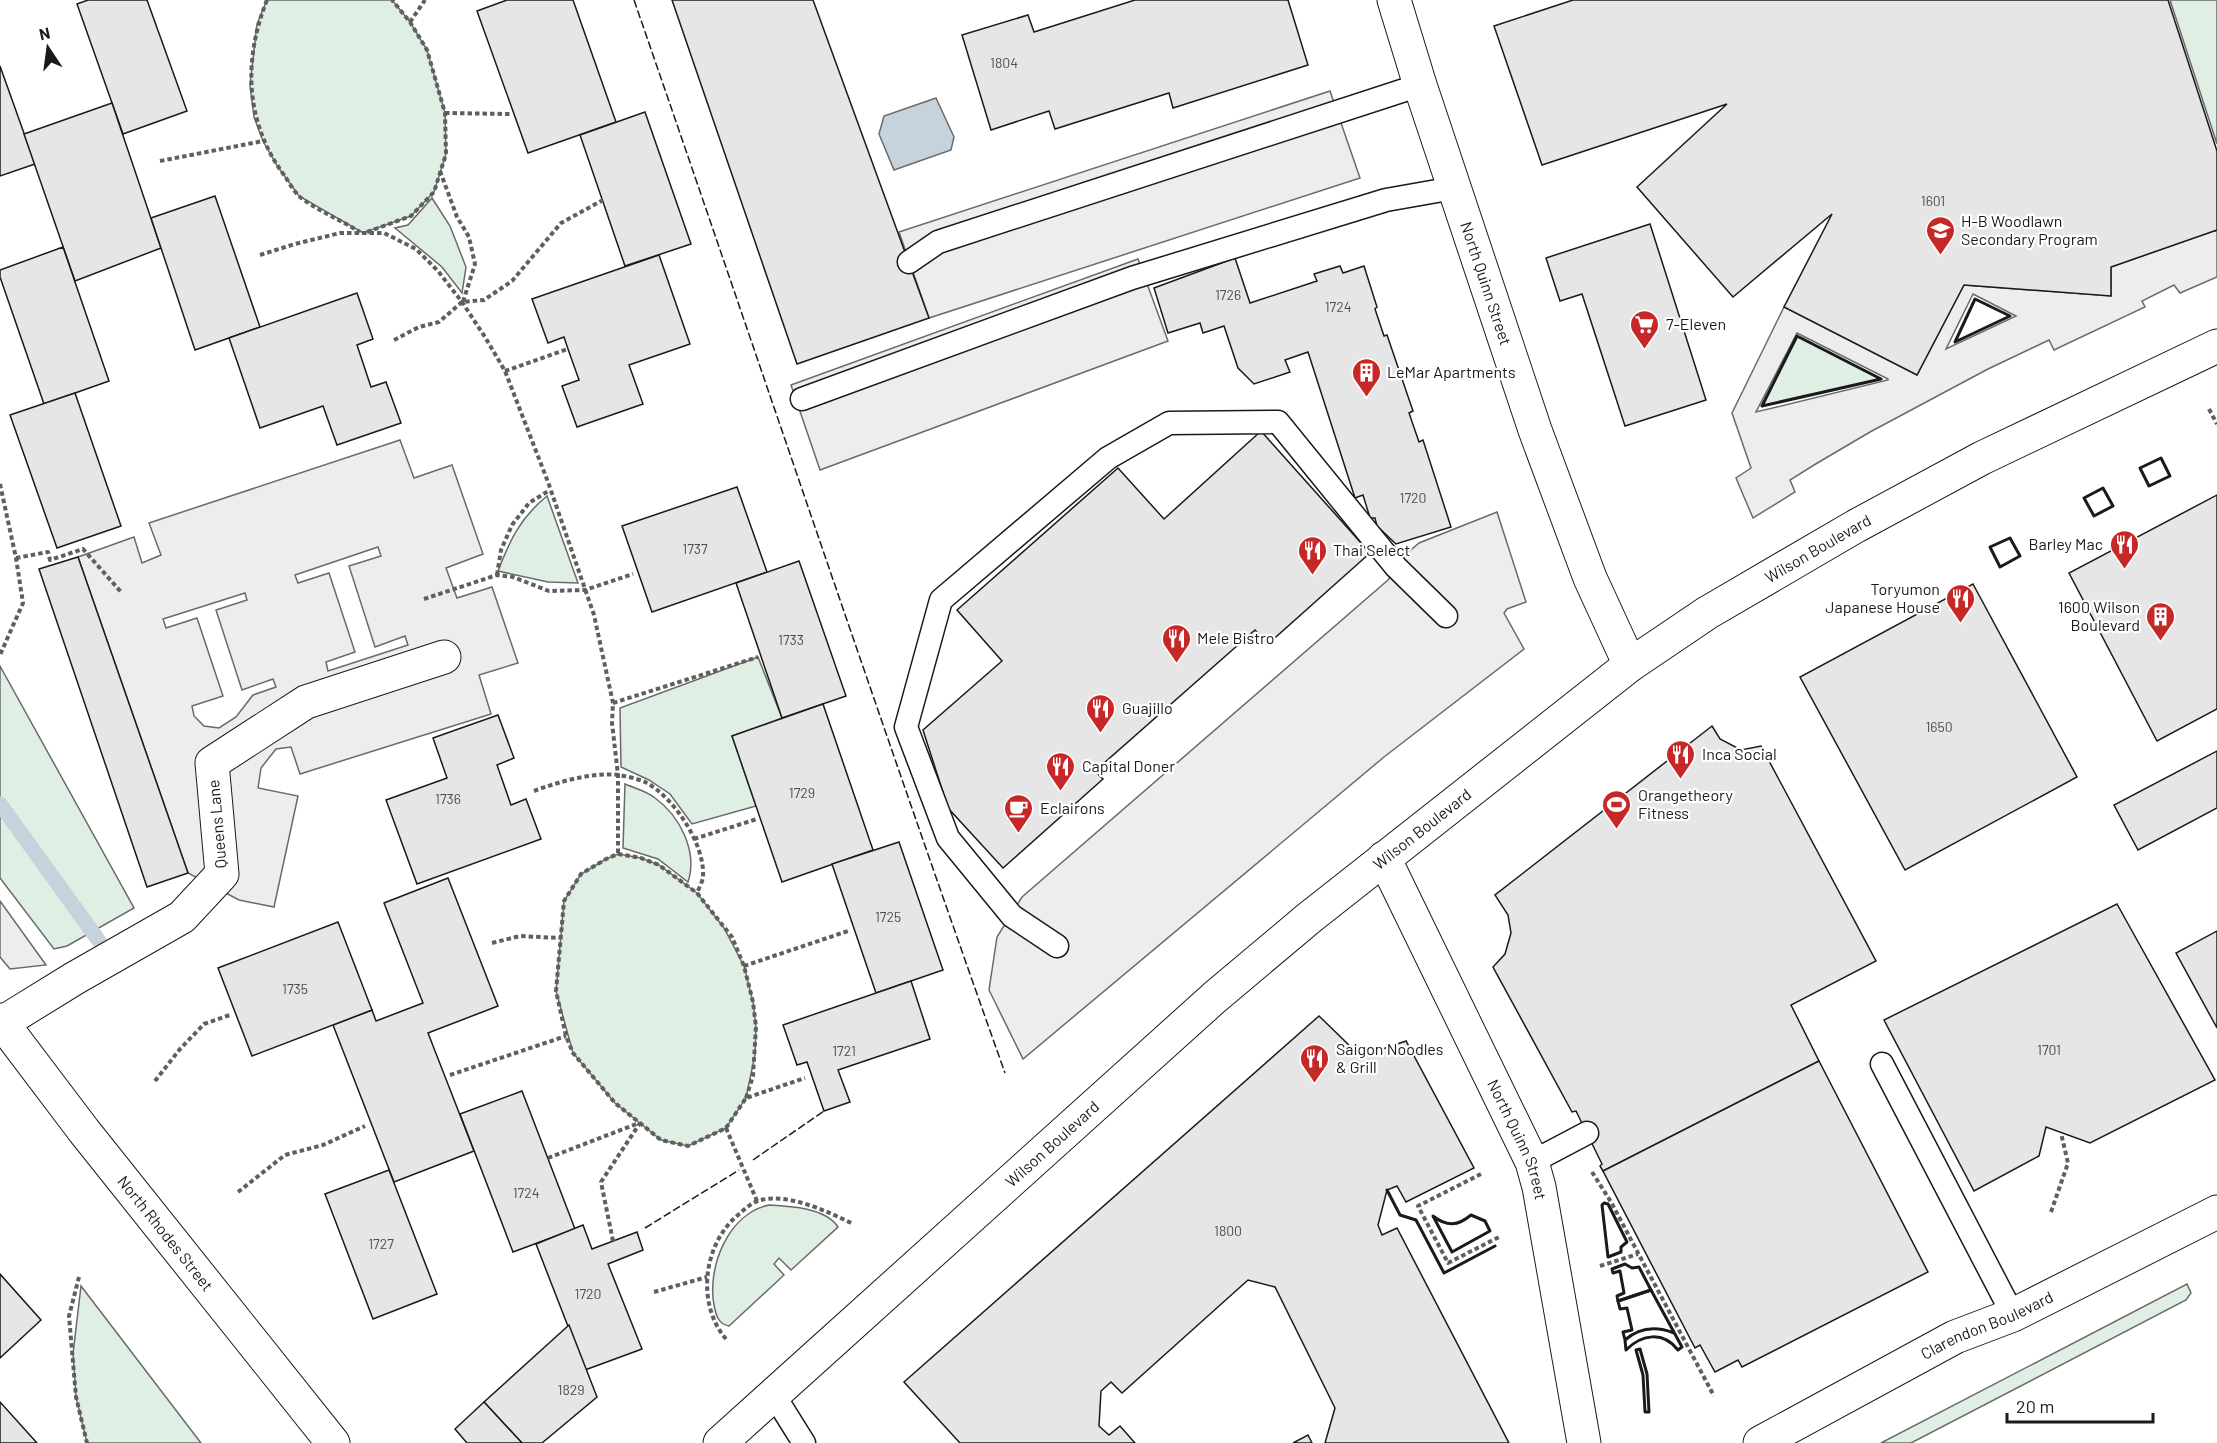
<svg xmlns="http://www.w3.org/2000/svg" width="2217" height="1443" font-family="Barlow,sans-serif">
  <style>
    .green { fill: #e0efe3; stroke: #6a6a6a; stroke-width: 1.5 }
    .parking { fill: #ededed; stroke: #6a6a6a; stroke-width: 1.5; fill-rule: evenodd }
    .water { fill: #c6d2dc; stroke: #6a6a6a; stroke-width: 1.5 }
    .lines { fill: none; stroke-linecap: round; stroke-linejoin: round }
    .stream { stroke: #c6d2dc; stroke-width: 15 }
    .building { fill: #e6e6e6; stroke: #1a1a1a; stroke-width: 1.5 }
    .service-casing { stroke: #1a1a1a; stroke-width: 25 }
    .minor-casing { stroke: #1a1a1a; stroke-width: 35 }
    .tertiary-casing { stroke: #1a1a1a; stroke-width: 35 }
    .primary-casing { stroke: #1a1a1a; stroke-width: 35 }
    .path { stroke: #5f5f5f; stroke-width: 4; stroke-dasharray: 4.5 3; stroke-linecap: butt }
    .service { stroke: #fff; stroke-width: 22 }
    .minor { stroke: #fff; stroke-width: 33 }
    .tertiary { stroke: #fff; stroke-width: 33 }
    .primary { stroke: #fff; stroke-width: 33 }
    .fence { stroke: #1a1a1a; stroke-width: 1.5; stroke-dasharray: 8 3; stroke-linecap: butt }
    .wall { stroke: #1a1a1a; stroke-width: 3 }
    .labels { text-anchor: middle; stroke-width: 4.5; stroke-linejoin: round; paint-order: stroke }
    .number-label { font-size: 14px; fill: #4d4d4d }
    .poi-label { font-size: 16px; fill: #1a1a1a; stroke: #fff; text-anchor: start }
    .street-label { font-size: 16px; fill: #1a1a1a; stroke: #fff }
  </style>
  <rect width="100%" height="100%" fill="#fff"/>
  <g class="green">
    <polygon points="267,0 392,0 410,22 427,50 445,113 446,154 434,192 411,216 363,233 299,196 278,167 263,141 254,117 250,85 257,24"/>
    <polygon points="2170,0 2217,0 2217,144"/>
    <polygon points="432,198 450,226 466,267 462,293 442,267 395,228 408,225"/>
    <polygon points="1797,336 1881,379 1762,406"/>
    <path d="M547,496L578,583L548,582L498,571C510,540 520,518 547,496Z"/>
    <polygon points="758,657 782,718 732,736 756,806 692,824 670,794 649,780 621,767 620,708"/>
    <polygon points="0,666 134,908 67,946 54,949 0,878"/>
    <path d="M625,784C634,788 647,791 655,798C680,816 698,852 688,882L658,859L623,848Z"/>
    <polygon points="618,854 641,858 659,865 697,893 724,928 744,966 753,1002 756,1027 755,1055 746,1098 726,1128 688,1146 661,1140 615,1103 573,1053 556,991 564,901 581,874 606,859"/>
    <path d="M769,1205C790,1206 826,1208 838,1227L791,1270L779,1258L774,1264L784,1275L729,1326C718,1324 716,1315 714,1305C707,1267 728,1214 769,1205Z"/>
    <polygon points="2187,1284 2191,1293 2186,1300 1911,1443 1881,1443"/>
    <polygon points="81,1286 201,1443 87,1443 76,1397 73,1354"/>
  </g>
  <g class="parking">
    <polygon points="1330,91 1360,178 929,318 899,232"/>
    <path d="M2217,230V277L2180,293L2174,285L2142,301L2145,307L2054,350L2049,340L1988,369L1870,432L1814,465L1790,480L1795,492L1753,518L1736,478L1751,468L1732,413L1784,307L1917,375L1964,285L2111,296V267ZM1973,294L2016,316L1946,349ZM1797,333L1888,379V380L1756,412Z"/>
    <polygon points="1138,259 1168,341 820,470 791,385"/>
    <path d="M400,440L414,478L452,465L483,554L446,568L457,598L492,587L518,663L479,675L491,714L300,774L291,747L276,749L261,768L258,788L298,796L274,907L239,900L188,873L78,557L134,537L142,563L161,555L149,523ZM378,547L381,556L349,566L375,647L405,636L408,645L328,671L326,662L355,652L329,573L298,583L295,575ZM245,593L247,600L216,610L242,690L273,679L276,687L253,695L236,717L219,728L204,726L194,716L192,706L223,696L197,618L166,628L163,619Z"/>
    <polygon points="1497,512 1526,602 1507,609 1504,613 1524,649 1384,757 1023,1059 989,990 997,937 1022,897 1388,580 1405,555 1419,543"/>
    <polygon points="0,901 46,965 10,969 0,957"/>
  </g>
  <polygon class="water" points="936,98 954,137 951,150 894,170 879,134 884,116"/>
  <g class="lines">
    <polyline class="stream" points="0,804 99,941"/>
  </g>
  <g class="building">
    <polygon points="88,0 147,0 187,111 123,134 77,4"/>
    <polygon points="507,0 573,0 616,122 528,153 477,11"/>
    <polygon points="672,0 813,0 929,318 797,364"/>
    <polygon points="1135,0 1288,0 1308,65 1173,108 1169,93 1055,129 1049,111 991,130 962,35 1028,15 1034,32"/>
    <polygon points="1573,0 2168,0 2217,151 2217,230 2111,267 2111,296 1964,285 1917,375 1784,307 1832,214 1733,297 1637,187 1727,104 1542,165 1494,26"/>
    <polygon points="0,66 35,164 0,176"/>
    <polygon points="112,103 161,248 75,281 24,134"/>
    <polygon points="645,112 691,244 625,266 580,135"/>
    <polygon points="215,196 260,327 195,350 151,218"/>
    <polygon points="1650,224 1706,400 1625,426 1582,294 1560,301 1546,258"/>
    <polygon points="63,247 109,381 44,404 0,277 0,270"/>
    <polygon points="659,255 690,344 629,365 643,404 577,427 562,386 579,380 568,349 564,337 548,343 532,299"/>
    <polygon points="1235,258 1250,303 1317,281 1314,274 1340,266 1343,273 1364,266 1377,307 1375,309 1384,336 1387,335 1413,411 1409,413 1419,442 1423,440 1451,527 1396,544 1377,526 1375,518 1370,518 1363,495 1355,498 1308,352 1285,360 1290,372 1254,384 1238,368 1224,326 1203,333 1200,323 1168,333 1154,288"/>
    <polygon points="357,293 373,339 357,345 371,387 386,382 401,423 337,445 323,406 260,428 229,338"/>
    <polygon points="75,393 121,526 57,548 10,415"/>
    <polygon points="1261,431 1370,553 1268,644 1255,630 1095,771 1103,779 1003,868 948,808 923,730 1002,661 957,610 1118,468 1164,519"/>
    <polygon points="737,487 767,572 652,612 622,526"/>
    <polygon points="2217,495 2217,709 2157,741 2069,573"/>
    <polygon points="78,557 188,873 147,887 39,569"/>
    <polygon points="799,561 846,696 782,718 736,583"/>
    <polygon points="1973,584 2077,777 1905,870 1800,677"/>
    <polygon points="823,704 873,850 782,882 732,736"/>
    <polygon points="498,715 514,758 497,765 511,805 526,799 541,839 417,884 386,800 447,778 433,738"/>
    <polygon points="1712,726 1720,739 1741,750 1761,746 1876,961 1791,1005 1819,1061 1603,1171 1600,1166 1602,1164 1576,1111 1572,1112 1493,967 1505,954 1511,933 1508,915 1495,895"/>
    <polygon points="2217,751 2217,808 2138,850 2114,805"/>
    <polygon points="899,842 943,970 876,993 832,864"/>
    <polygon points="448,878 498,1006 428,1033 474,1151 394,1182 333,1025 372,1010 376,1021 423,1003 384,903"/>
    <polygon points="2117,904 2215,1080 2090,1143 2046,1127 2039,1156 1974,1191 1884,1020"/>
    <polygon points="338,922 372,1010 252,1056 218,968"/>
    <polygon points="2217,931 2217,1028 2176,953"/>
    <polygon points="911,981 930,1039 838,1070 850,1102 824,1111 807,1062 797,1065 783,1025"/>
    <polygon points="1319,1016 1350,1046 1377,1051 1406,1041 1474,1168 1406,1202 1397,1186 1387,1190 1378,1225 1382,1235 1397,1228 1509,1443 1325,1443 1335,1408 1275,1287 1248,1280 1122,1393 1111,1382 1101,1391 1099,1426 1109,1435 1120,1426 1135,1443 960,1443 904,1382"/>
    <polygon points="1819,1061 1928,1272 1742,1367 1738,1360 1715,1372 1700,1345 1695,1348 1603,1171"/>
    <polygon points="522,1091 575,1229 513,1252 460,1114"/>
    <polygon points="389,1170 437,1294 373,1319 325,1194"/>
    <polygon points="583,1225 592,1249 637,1232 643,1250 608,1264 642,1349 585,1370 536,1244"/>
    <polygon points="0,1274 41,1320 0,1358"/>
    <polygon points="569,1325 597,1397 542,1443 522,1443 484,1402"/>
    <polygon points="0,1402 37,1443 0,1443"/>
    <polygon points="484,1402 522,1443 467,1443 455,1429"/>
    <polygon points="1308,1435 1312,1443 1293,1443"/>
  </g>
  <g class="lines">
    <defs>
      <g id="service">
        <polyline points="909,262 938,242 1420,85"/>
        <polyline points="802,399 1132,278 1386,200 1454,188"/>
        <polyline points="1057,946 1012,916 948,838 906,727 941,600 1108,458 1169,423 1278,422 1396,567 1446,616"/>
        <polyline points="1882,1064 2013,1315"/>
        <polyline points="1532,1162 1587,1133"/>
        <polyline points="774,1395 804,1443"/>
      </g>
      <g id="minor">
        <path id="s1" d="M1384,858L1532,1162L1539,1187L1584,1443"/>
        <path id="s2" d="M0,1020L84,1131L333,1443"/>
        <polyline points="2,1023 75,978 182,917 222,874 212,763 306,702 444,657"/>
      </g>
      <g id="tertiary">
        <path id="s3" d="M1394,0L1420,85L1535,430L1590,578L1630,665"/>
      </g>
      <g id="primary">
        <path id="s4" d="M720,1443L1215,997L1309,918L1630,665L1707,613L1856,526L1982,458L2217,346"/>
        <path id="s5" d="M1760,1443L1955,1337L2013,1315L2217,1212"/>
      </g>
    </defs>
    <use href="#service" class="service-casing"/>
    <use href="#minor" class="minor-casing"/>
    <use href="#tertiary" class="tertiary-casing"/>
    <use href="#primary" class="primary-casing"/>
    <g class="path">
      <path d="M267,0C243,60 245,122 284,175C289,182 294,192 300,197C318,211 341,220 360,232"/>
      <polyline points="410,22 425,0"/>
      <polyline points="445,113 510,114"/>
      <polyline points="160,161 263,141"/>
      <polyline points="440,171 457,217 469,237 475,264 463,302"/>
      <polyline points="367,232 411,216 434,192 446,154 445,113 427,50 410,22 392,0"/>
      <polyline points="260,255 295,244 340,233 384,233 416,249 438,271 462,302 485,337 505,371 548,482 594,615 613,703 612,723 618,775 618,854"/>
      <polyline points="394,340 419,327 439,322 462,302 484,300 512,281 561,223 603,200"/>
      <polyline points="505,371 568,349"/>
      <polyline points="2209,409 2217,424"/>
      <polyline points="0,484 16,558 23,603 0,655"/>
      <polyline points="16,558 48,552 50,560 83,549 121,592"/>
      <polyline points="497,575 501,550 512,525 529,503 550,490"/>
      <polyline points="424,599 497,575 513,577 549,591 585,590 633,574"/>
      <polyline points="613,703 758,657"/>
      <path d="M534,791C558,782 592,772 619,775C626,776 638,779 645,782C673,796 705,844 703,876C703,881 699,888 697,893"/>
      <polyline points="694,839 757,819"/>
      <polyline points="492,943 520,936 559,938"/>
      <polyline points="744,966 848,931"/>
      <polyline points="450,1075 566,1036"/>
      <polyline points="155,1081 180,1049 204,1024 230,1015"/>
      <polyline points="746,1098 753,1076 756,1027 753,1002 744,966 732,937 697,893 659,865 641,858 618,854 606,859 581,874 564,901 556,991 566,1036 573,1053 615,1103 661,1140 688,1146 726,1128 746,1098 805,1078"/>
      <polyline points="726,1128 757,1201"/>
      <polyline points="548,1158 639,1123"/>
      <polyline points="1592,1172 1611,1202 1714,1396"/>
      <polyline points="1481,1174 1418,1206 1448,1263 1501,1236"/>
      <polyline points="238,1192 285,1155 323,1145 365,1126"/>
      <polyline points="2051,1212 2068,1163 2061,1133"/>
      <polyline points="613,1241 601,1182 640,1123"/>
      <polyline points="1600,1266 1638,1254"/>
      <polyline points="79,1277 69,1316 76,1397 87,1443"/>
      <polyline points="654,1292 707,1277"/>
      <path d="M726,1339C696,1304 703,1244 738,1215C745,1209 752,1202 761,1200C789,1193 829,1212 853,1224"/>
    </g>
    <use href="#service" class="service"/>
    <use href="#minor" class="minor"/>
    <use href="#tertiary" class="tertiary"/>
    <use href="#primary" class="primary"/>
    <g class="fence">
      <path d="M634,0C758,358 878,716 1005,1073"/>
      <polyline points="753,1160 824,1111"/>
      <polyline points="645,1228 739,1170"/>
    </g>
    <g class="wall">
      <polygon points="1975,299 2010,316 1955,342"/>
      <polygon points="1797,336 1881,379 1762,406"/>
      <polygon points="2161,458 2170,476 2149,486 2140,468"/>
      <polygon points="2103,488 2113,506 2094,516 2084,498"/>
      <polygon points="2010,538 2020,556 2000,567 1990,547"/>
      <polyline points="1387,1190 1400,1215 1416,1220 1444,1273 1495,1246"/>
      <polygon points="1604,1203 1608,1204 1627,1242 1621,1247 1621,1252 1608,1257 1602,1205"/>
      <path d="M1471,1215L1485,1221L1490,1231L1452,1252L1433,1216C1447,1227 1458,1226 1471,1215Z"/>
      <polygon points="1625,1264 1632,1268 1639,1267 1651,1290 1618,1301 1617,1296 1624,1293 1620,1271 1613,1273 1612,1269"/>
      <path d="M1625,1340L1626,1350C1642,1334 1663,1331 1678,1350L1682,1347L1651,1290L1618,1301L1620,1309L1627,1308L1632,1330L1623,1332L1625,1340C1640,1327 1656,1326 1674,1333"/>
      <polygon points="1640,1349 1647,1374 1649,1412 1645,1412 1643,1375 1636,1350"/>
    </g>
  </g>
  <defs>
    <symbol id="school-pin" viewBox="-11 -11 22 30"><path d="M0 17L-7.5 6A9.5 9.5 0 1 1 7.5 6Z" fill="#c62828" stroke="#fff"/><path d="M0-5L7-2L0 1L-7-2ZM-4 1L0 2.5L4 1V4Q0 6-4 4Z" fill="#fff"/></symbol>
    <symbol id="supermarket-pin" viewBox="-11 -11 22 30"><path d="M0 17L-7.5 6A9.5 9.5 0 1 1 7.5 6Z" fill="#c62828" stroke="#fff"/><path d="M-6-5.5h2.5l.6 2H6L4.5 2H-2.5L-4.4-4H-6ZM-1.5 3.2a1.3 1.3 0 1 0 .1 0ZM3 3.2a1.3 1.3 0 1 0 .1 0Z" fill="#fff"/></symbol>
    <symbol id="building-pin" viewBox="-11 -11 22 30"><path d="M0 17L-7.5 6A9.5 9.5 0 1 1 7.5 6Z" fill="#c62828" stroke="#fff"/><path d="M-4-6H4V6H1V3H-1V6H-4ZM-2.5-4.3h1.7v1.8h-1.7ZM.8-4.3h1.7v1.8H.8ZM-2.5-1h1.7V.8h-1.7ZM.8-1h1.7V.8H.8Z" fill="#fff"/></symbol>
    <symbol id="restaurant-pin" viewBox="-11 -11 22 30"><path d="M0 17L-7.5 6A9.5 9.5 0 1 1 7.5 6Z" fill="#c62828" stroke="#fff"/><path d="M-5-6h1v4h1v-4h1v4h1v-4h1v5L-1.5 .5V6h-2V.5L-5-1ZM5-6V6H3V1.5H1.5Q1.5-4 5-6Z" fill="#fff"/></symbol>
    <symbol id="stadium-pin" viewBox="-11 -11 22 30"><path d="M0 17L-7.5 6A9.5 9.5 0 1 1 7.5 6Z" fill="#c62828" stroke="#fff"/><path d="M0-5a6.5 5 0 1 0 0 10a6.5 5 0 1 0 0-10ZM-3.5-1.8h7v3.6h-7Z" fill="#fff"/></symbol>
    <symbol id="cafe-pin" viewBox="-11 -11 22 30"><path d="M0 17L-7.5 6A9.5 9.5 0 1 1 7.5 6Z" fill="#c62828" stroke="#fff"/><path d="M-5.5-4.5H6V0H3Q3 3.5 0 3.5H-2.5Q-5.5 3.5-5.5 0ZM3-3.2v2h1.7v-2ZM-6 4.5H4V6H-6Z" fill="#fff"/></symbol>
  </defs>
  <g fill-rule="evenodd">
    <use href="#school-pin" x="1924" y="214" width="33" height="45"/>
    <use href="#supermarket-pin" x="1628" y="308" width="33" height="45"/>
    <use href="#building-pin" x="1350" y="356" width="33" height="45"/>
    <use href="#restaurant-pin" x="2108" y="528" width="33" height="45"/>
    <use href="#restaurant-pin" x="1296" y="534" width="33" height="45"/>
    <use href="#restaurant-pin" x="1944" y="582" width="33" height="45"/>
    <use href="#building-pin" x="2144" y="600" width="33" height="45"/>
    <use href="#restaurant-pin" x="1160" y="622" width="33" height="45"/>
    <use href="#restaurant-pin" x="1084" y="692" width="33" height="45"/>
    <use href="#restaurant-pin" x="1664" y="738" width="33" height="45"/>
    <use href="#restaurant-pin" x="1044" y="750" width="33" height="45"/>
    <use href="#stadium-pin" x="1600" y="788" width="33" height="45"/>
    <use href="#cafe-pin" x="1002" y="792" width="33" height="45"/>
    <use href="#restaurant-pin" x="1298" y="1042" width="33" height="45"/>
  </g>
  <g class="labels">
    <g class="number-label">
      <text x="1004" y="68">1804</text>
      <text x="1933" y="206">1601</text>
      <text x="1228" y="300">1726</text>
      <text x="1338" y="312">1724</text>
      <text x="1413" y="503">1720</text>
      <text x="695" y="554">1737</text>
      <text x="791" y="645">1733</text>
      <text x="1939" y="732">1650</text>
      <text x="802" y="798">1729</text>
      <text x="448" y="804">1736</text>
      <text x="888" y="922">1725</text>
      <text x="295" y="994">1735</text>
      <text x="2049" y="1055">1701</text>
      <text x="844" y="1056">1721</text>
      <text x="526" y="1198">1724</text>
      <text x="1228" y="1236">1800</text>
      <text x="381" y="1249">1727</text>
      <text x="588" y="1299">1720</text>
      <text x="571" y="1395">1829</text>
    </g>
    <g class="poi-label">
      <text x="1961" y="227">H-B Woodlawn<tspan x="1961" dy="18">Secondary Program</tspan></text>
      <text x="1666" y="330">7-Eleven</text>
      <text x="1387" y="378">LeMar Apartments</text>
      <text x="2103" y="550" text-anchor="end">Barley Mac</text>
      <text x="1333" y="556">Thai Select</text>
      <text x="1940" y="595" text-anchor="end">Toryumon<tspan x="1940" dy="18">Japanese House</tspan></text>
      <text x="2140" y="613" text-anchor="end">1600 Wilson<tspan x="2140" dy="18">Boulevard</tspan></text>
      <text x="1197" y="644">Mele Bistro</text>
      <text x="1122" y="714">Guajillo</text>
      <text x="1702" y="760">Inca Social</text>
      <text x="1082" y="772">Capital Doner</text>
      <text x="1638" y="801">Orangetheory<tspan x="1638" dy="18">Fitness</tspan></text>
      <text x="1040" y="814">Eclairons</text>
      <text x="1336" y="1055">Saigon Noodles<tspan x="1336" dy="18">&amp; Grill</tspan></text>
    </g>
    <g class="street-label">
      <text dy="6" stroke="none"><textPath href="#s3" startOffset="298">North Quinn Street</textPath></text>
      <text dy="6" stroke="none"><textPath href="#s4" startOffset="1419">Wilson Boulevard</textPath></text>
      <text transform="translate(217 824) rotate(-95)" y="6">Queens Lane</text>
      <text dy="6" stroke="none"><textPath href="#s4" startOffset="933">Wilson Boulevard</textPath></text>
      <text dy="6" stroke="none"><textPath href="#s1" startOffset="312">North Quinn Street</textPath></text>
      <text dy="6" stroke="none"><textPath href="#s4" startOffset="447">Wilson Boulevard</textPath></text>
      <text dy="6" stroke="none"><textPath href="#s2" startOffset="270">North Rhodes Street</textPath></text>
      <text dy="6" stroke="none"><textPath href="#s5" startOffset="256">Clarendon Boulevard</textPath></text>
    </g>
  </g>
  <g transform="translate(48 48) rotate(347)" stroke="#ffffff" stroke-width="4.5" paint-order="stroke">
  <path d="M0-4.5L10 22L0 15L-10 22Z" fill="#1a1a1a"/>
  <text y="-9" font-size="16" font-weight="bold" text-anchor="middle" fill="#1a1a1a">N</text>
  </g>
  <path d="M2007 1413v9h146v-9" fill="none" stroke="#1a1a1a" stroke-width="3"/>
  <text x="2016" y="1413" font-size="18" fill="#1a1a1a" stroke="#ffffff" stroke-width="4.5" paint-order="stroke">20 m</text>
</svg>
